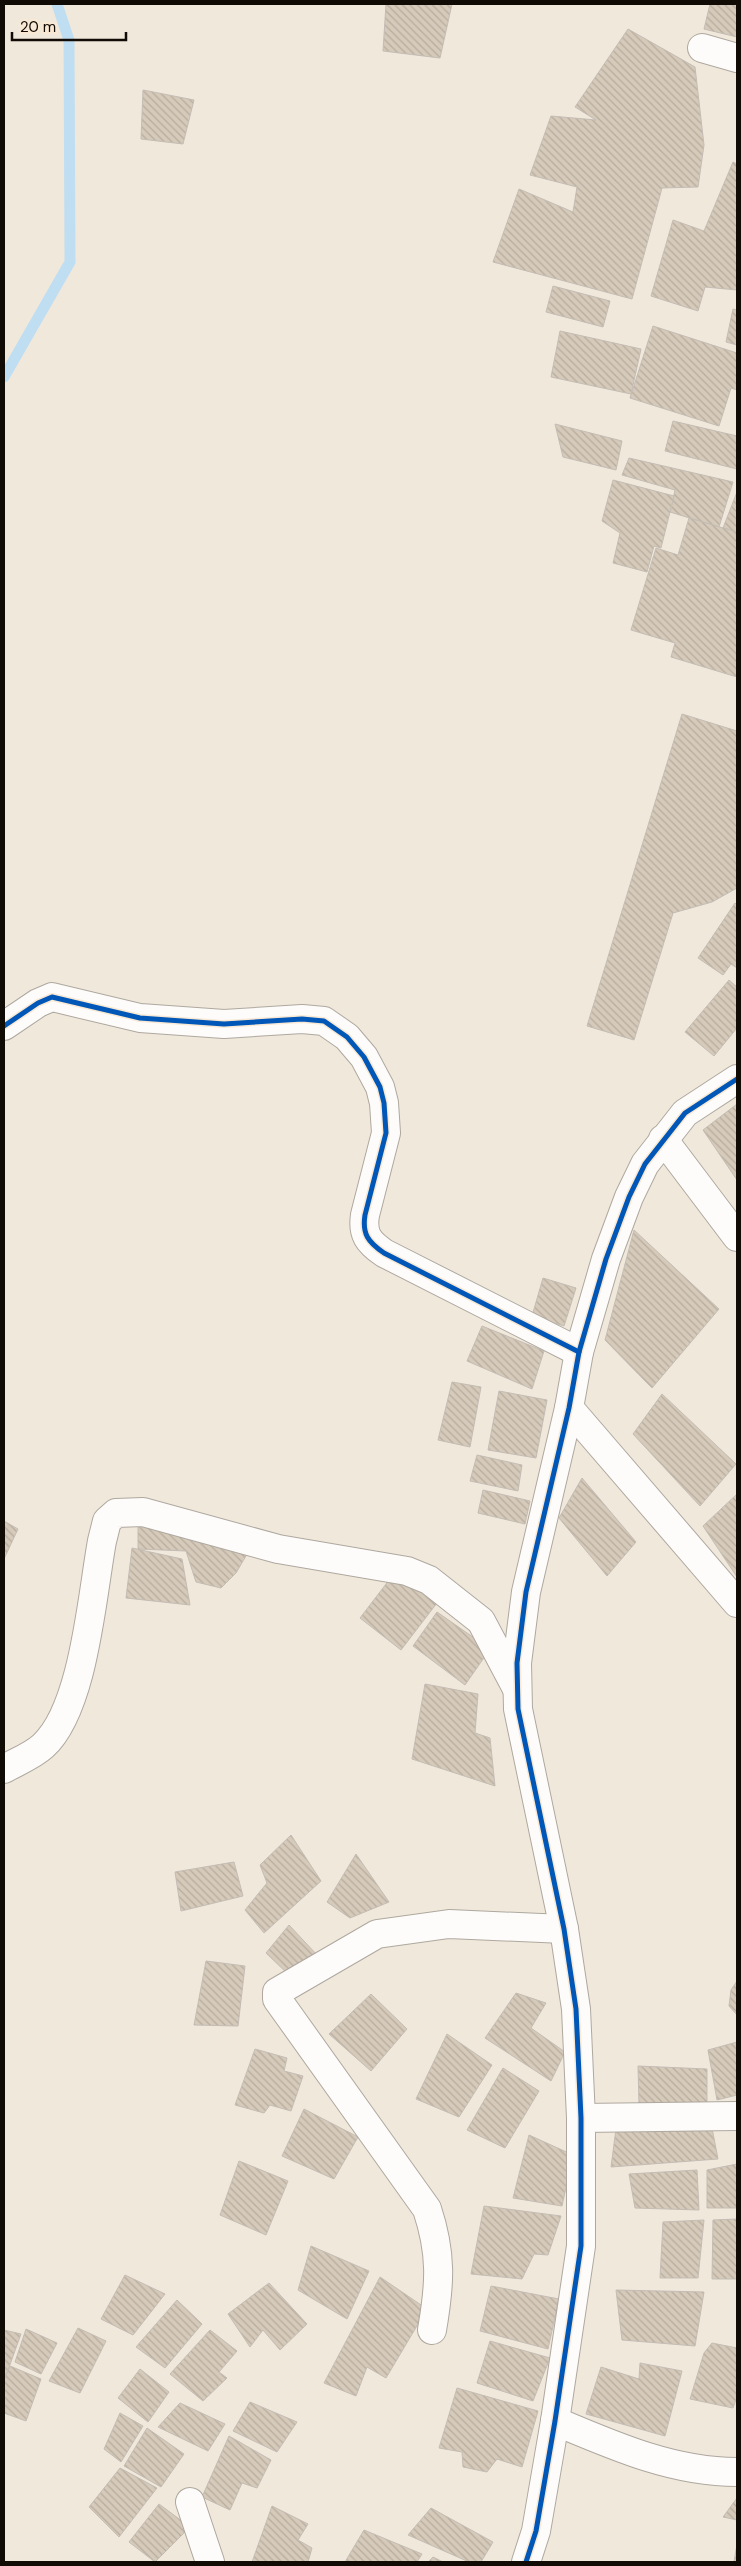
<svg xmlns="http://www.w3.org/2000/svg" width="741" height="2566" font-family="'DM Sans',sans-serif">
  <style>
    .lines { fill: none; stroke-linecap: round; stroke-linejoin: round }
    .stream { stroke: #c0def1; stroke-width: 11 }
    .building { fill: url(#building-back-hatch); stroke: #c4bdb4 }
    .minor-casing { stroke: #aea89f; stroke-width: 30 }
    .tertiary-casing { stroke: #aea89f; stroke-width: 30 }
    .minor { stroke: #fdfcfa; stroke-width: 28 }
    .tertiary { stroke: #fdfcfa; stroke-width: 28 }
    .cycleway-casing { stroke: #f9e9d4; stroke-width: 8 }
    .cycleway { stroke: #0057b8; stroke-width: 5 }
  </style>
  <defs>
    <pattern id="building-back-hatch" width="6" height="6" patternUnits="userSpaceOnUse" patternTransform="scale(1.25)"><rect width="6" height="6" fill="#d6caba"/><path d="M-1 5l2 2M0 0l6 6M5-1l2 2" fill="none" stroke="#b7ac9e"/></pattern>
  </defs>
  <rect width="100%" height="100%" fill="#f1e8dc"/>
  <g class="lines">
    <polyline class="stream" points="4,377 70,262 69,40 57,4"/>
  </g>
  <g class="building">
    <polygon points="386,4 452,4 440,58 383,51"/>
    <polygon points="710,4 737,4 737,37 704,29"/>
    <polygon points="628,29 695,67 704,145 698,187 662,188 632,299 493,262 519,189 573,212 577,187 530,175 551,116 596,120 575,107"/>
    <polygon points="143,90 194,100 183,144 141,139"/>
    <polygon points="733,162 737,164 737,290 705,287 698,311 651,296 673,220 704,231"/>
    <polygon points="553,286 610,301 603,327 546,312"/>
    <polygon points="733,309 737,310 737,345 726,342"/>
    <polygon points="653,326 737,353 737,390 731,388 719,426 630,398"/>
    <polygon points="560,331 641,349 631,394 551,377"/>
    <polygon points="673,421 737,436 737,469 665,451"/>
    <polygon points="555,424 622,441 616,470 563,457"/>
    <polygon points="629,458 733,482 719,527 670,512 675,490 622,475"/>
    <polygon points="613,480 674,496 661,548 654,546 647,572 613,563 620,533 602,521"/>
    <polygon points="737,492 737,532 723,528"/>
    <polygon points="689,518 737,532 737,677 671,657 675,643 631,630 656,548 678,555"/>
    <polygon points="682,714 737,731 737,888 712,902 673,913 634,1040 587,1026"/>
    <polygon points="735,903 737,905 737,968 731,964 723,975 698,958"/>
    <polygon points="729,980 737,987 737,1028 714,1056 685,1032"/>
    <polygon points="737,1104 737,1180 703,1130"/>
    <polygon points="634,1230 719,1309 652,1388 605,1340"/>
    <polygon points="543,1278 576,1288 564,1326 532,1316"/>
    <polygon points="482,1326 544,1351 532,1389 467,1361"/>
    <polygon points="452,1382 481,1387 470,1447 438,1440"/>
    <polygon points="499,1391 547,1400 536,1458 488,1450"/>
    <polygon points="662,1394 736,1464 700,1506 633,1434"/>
    <polygon points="477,1455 522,1465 518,1491 470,1481"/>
    <polygon points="582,1478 636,1542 607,1576 559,1518"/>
    <polygon points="483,1490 530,1501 525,1524 478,1513"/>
    <polygon points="737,1494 737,1577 703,1526"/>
    <polygon points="138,1519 250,1549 236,1573 221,1588 196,1582 186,1551 138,1549"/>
    <polygon points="4,1521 18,1529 4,1559"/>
    <polygon points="132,1548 182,1559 190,1605 126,1598"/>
    <polygon points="396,1571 437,1603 401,1650 360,1618"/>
    <polygon points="437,1612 490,1649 465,1685 413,1646"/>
    <polygon points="425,1684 478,1694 475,1733 490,1738 495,1786 412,1759"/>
    <polygon points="291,1835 321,1881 264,1933 245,1910 267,1883 260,1865"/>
    <polygon points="356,1854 389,1902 350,1918 327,1902"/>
    <polygon points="234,1862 243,1896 181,1911 175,1872"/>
    <polygon points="289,1925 318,1956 289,1975 266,1953"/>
    <polygon points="206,1961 245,1966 238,2026 194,2025"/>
    <polygon points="737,1981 737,2015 729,2006 731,1990"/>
    <polygon points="516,1993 546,2003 531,2028 565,2052 551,2081 485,2038"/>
    <polygon points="371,1994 407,2029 371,2071 329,2034"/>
    <polygon points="447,2034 492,2065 459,2117 416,2099"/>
    <polygon points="737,2042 737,2095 717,2100 708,2050"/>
    <polygon points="255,2049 287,2058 284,2071 303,2076 291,2111 270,2105 264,2113 235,2105"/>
    <polygon points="638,2066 707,2069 707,2104 639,2105"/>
    <polygon points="503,2068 539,2091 505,2148 467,2130"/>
    <polygon points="304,2109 358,2137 334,2179 282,2156"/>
    <polygon points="712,2128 718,2159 611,2167 616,2129"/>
    <polygon points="529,2135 573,2155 562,2206 513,2198"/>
    <polygon points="239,2161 288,2181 266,2235 220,2215"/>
    <polygon points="737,2164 737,2208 707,2208 707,2170"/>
    <polygon points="697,2170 699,2210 635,2208 629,2174"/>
    <polygon points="484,2206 561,2216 548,2255 534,2254 522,2279 471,2274"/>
    <polygon points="737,2219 737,2279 712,2279 713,2220"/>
    <polygon points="704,2220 698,2278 660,2278 663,2222"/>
    <polygon points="311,2246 369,2271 347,2319 298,2290"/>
    <polygon points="125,2275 165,2294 133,2335 101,2319"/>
    <polygon points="380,2277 427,2309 386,2378 367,2367 356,2396 324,2383"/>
    <polygon points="269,2283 307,2324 280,2350 263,2330 250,2347 228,2314"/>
    <polygon points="491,2286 559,2299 548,2349 480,2331"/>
    <polygon points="616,2290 704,2292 695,2346 622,2340"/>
    <polygon points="177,2300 202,2324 165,2368 136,2347"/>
    <polygon points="78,2328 106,2341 80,2393 49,2381"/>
    <polygon points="26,2329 57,2343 41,2374 15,2362"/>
    <polygon points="4,2330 21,2334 4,2381"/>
    <polygon points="210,2330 237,2351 219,2372 227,2378 203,2401 170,2374"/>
    <polygon points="490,2341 550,2358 533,2401 477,2383"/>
    <polygon points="712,2343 737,2348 737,2397 733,2408 690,2399 704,2353"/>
    <polygon points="640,2363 682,2371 665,2436 586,2414 601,2367 639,2379"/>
    <polygon points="10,2366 41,2379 26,2421 4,2413 4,2380"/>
    <polygon points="140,2369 169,2392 148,2422 118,2398"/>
    <polygon points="457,2388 538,2411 522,2467 497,2459 487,2472 463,2467 462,2452 439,2448"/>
    <polygon points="250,2402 297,2422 277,2452 233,2431"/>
    <polygon points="180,2403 225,2424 208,2451 158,2427"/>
    <polygon points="120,2413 143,2426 121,2462 104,2449"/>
    <polygon points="147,2428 184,2454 161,2487 124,2466"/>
    <polygon points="229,2436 271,2460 257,2488 242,2483 230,2510 202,2497"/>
    <polygon points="120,2468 157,2488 119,2537 89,2507"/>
    <polygon points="737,2498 737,2520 723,2517"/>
    <polygon points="159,2504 190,2527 155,2562 129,2542"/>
    <polygon points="272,2506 308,2524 298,2540 312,2548 308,2562 252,2562"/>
    <polygon points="431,2508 493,2542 481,2562 469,2562 408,2535"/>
    <polygon points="364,2530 422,2554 417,2562 345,2562"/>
    <polygon points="737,2544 737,2562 734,2562"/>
    <polygon points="433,2557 443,2562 428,2562"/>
  </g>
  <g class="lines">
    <defs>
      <g id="minor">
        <polyline points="702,48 737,58"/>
        <path d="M4,1026L38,1003L52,997L140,1018L224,1024L302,1019L324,1021L347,1037L364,1057L380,1087L384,1103L386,1133L365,1215C362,1234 368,1242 384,1253L579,1352"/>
        <polyline points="663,1139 737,1237"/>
        <polyline points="569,1408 737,1603"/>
        <path d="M4,1769C16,1762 32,1756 43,1746C84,1709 92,1595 102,1541L107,1521L116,1513L143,1512L278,1549L407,1571L429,1580L481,1621L517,1689"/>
        <polyline points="581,2118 737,2116"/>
        <path d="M432,2330C440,2284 442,2254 427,2209L277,1999V1992L377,1934L449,1924L564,1929"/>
        <path d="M555,2421C614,2446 673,2472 737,2472"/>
        <polyline points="190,2502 210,2562"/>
      </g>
      <polyline id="tertiary" points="526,2562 536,2531 555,2421 581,2246 581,2118 576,2009 564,1929 518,1709 517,1663 526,1592 569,1408 579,1352 606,1259 629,1197 645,1164 685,1113 737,1079"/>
    </defs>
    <use href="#minor" class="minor-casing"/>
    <use href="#tertiary" class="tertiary-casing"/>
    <use href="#minor" class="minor"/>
    <use href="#tertiary" class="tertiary"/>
    <defs>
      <g id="cycleway">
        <path d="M4,1026L38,1003L52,997L140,1018L224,1024L302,1019L324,1021L347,1037L364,1057L380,1087L384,1103L386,1133L365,1215C362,1234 368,1242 384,1253L579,1352"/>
        <polyline points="526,2562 536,2531 555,2421 581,2246 581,2118 576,2009 564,1929 518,1709 517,1663 526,1592 569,1408 579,1352 606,1259 629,1197 645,1164 685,1113 737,1079"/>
      </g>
    </defs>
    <use href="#cycleway" class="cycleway-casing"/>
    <use href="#cycleway" class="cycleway"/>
  </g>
  <rect width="741" height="2566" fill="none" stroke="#100b05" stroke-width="10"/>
  <path d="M12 32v8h114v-8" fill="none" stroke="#100b05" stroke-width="2.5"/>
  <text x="20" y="32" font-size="15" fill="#100b05" stroke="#f9e9d4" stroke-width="4" paint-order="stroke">20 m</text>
</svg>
